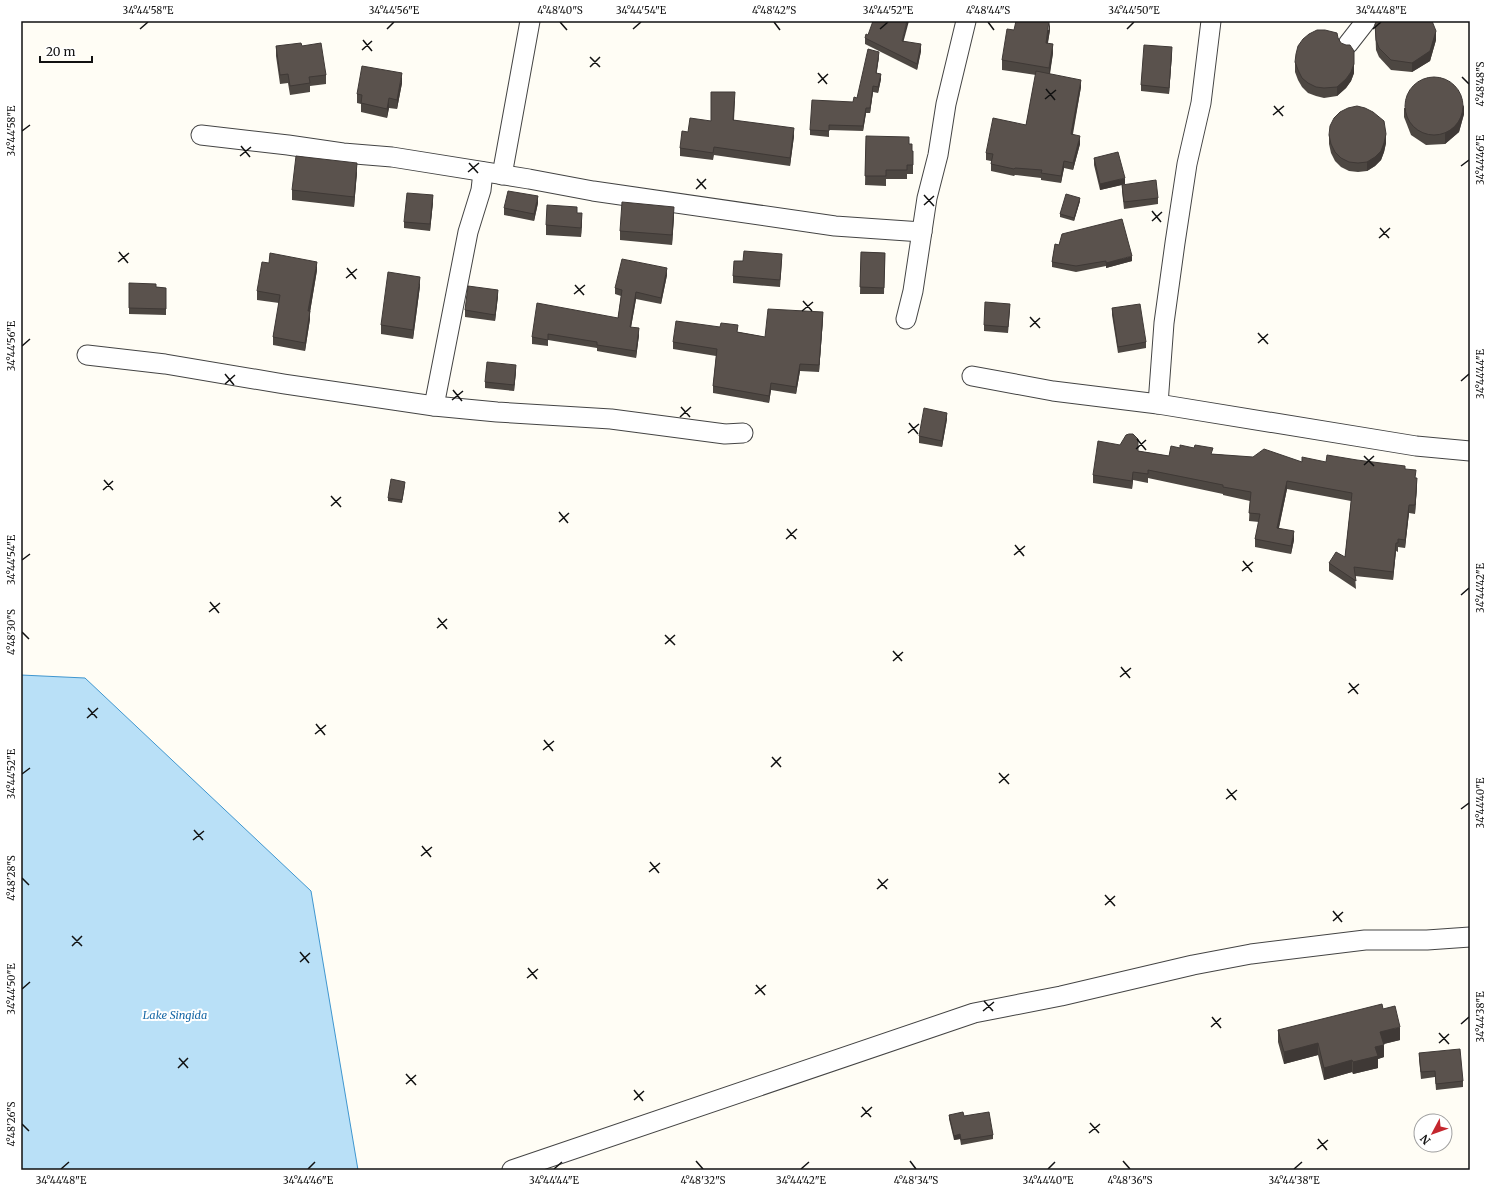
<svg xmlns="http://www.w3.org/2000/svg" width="1491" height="1191" font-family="Merriweather,serif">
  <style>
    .water { fill: #b9e0f7; stroke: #3f96cf }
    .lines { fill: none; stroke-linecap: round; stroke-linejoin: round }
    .minor-casing { stroke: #444; stroke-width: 21 }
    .minor { stroke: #fff; stroke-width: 19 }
    .wall { fill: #4d4742 }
    .shaded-wall { fill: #3f3936 }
    .building { fill: #5a524d; stroke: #3f3936 }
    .ticks { fill: none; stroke: #111; stroke-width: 1.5 }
    .labels { text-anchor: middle; stroke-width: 4; stroke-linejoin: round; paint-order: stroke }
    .water-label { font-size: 11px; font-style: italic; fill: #1768a6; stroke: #fff }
    .neatline { fill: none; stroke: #111; stroke-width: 1.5 }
    .ticks-label { font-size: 10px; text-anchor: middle; fill: #111 }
  </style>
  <rect width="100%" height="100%" fill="#fffdf5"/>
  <polygon class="water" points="21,675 85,678 311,891 358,1170 21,1170"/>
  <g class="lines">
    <defs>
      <g id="minor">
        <polyline points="1348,44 1366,21"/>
        <polyline points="201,135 288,145 343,153 392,157 529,179 593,191 835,226 922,232"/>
        <polyline points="502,175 530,21"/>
        <polyline points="906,319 913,291 927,198 938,155 946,104 966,21"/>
        <polyline points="87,355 165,364 284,384 434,406 497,412 611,419 725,434 743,433"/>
        <polyline points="972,376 1053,391 1158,404 1416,446 1470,451"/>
        <polyline points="1158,404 1164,323 1175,243 1187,164 1201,103 1211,21"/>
        <polyline points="434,406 468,232 481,190 483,172"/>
        <polyline points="512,1170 974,1013 1061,996 1193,965 1251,954 1365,940 1427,940 1470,937"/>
      </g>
    </defs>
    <use href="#minor" class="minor-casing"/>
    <use href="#minor" class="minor"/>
  </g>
  <g class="wall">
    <polygon points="1375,24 1436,40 1430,61 1412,72 1391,70 1379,57 1376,50"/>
    <polygon points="1014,30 1050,30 1048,43 1053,53 1050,74 1081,87 1073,134 1080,144 1073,170 1064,168 1061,183 1041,180 1041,178 1015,175 1014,176 991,171 991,161 986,160 986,153 1026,125 1036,75 1002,70 1002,60"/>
    <polygon points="865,38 904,41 921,51 917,70 865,44"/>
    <polygon points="1338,38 1354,73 1351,81 1346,88 1337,96 1324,98 1316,96 1308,93 1302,87 1298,80 1295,72 1295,62"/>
    <polygon points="276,46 302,46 326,75 326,84 310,86 310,92 290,95 288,83 280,84 276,56"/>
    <polygon points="1172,53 1169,94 1141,91 1141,85"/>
    <polygon points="879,57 876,73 881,79 878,93 873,92 870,113 866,113 863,131 829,130 829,137 810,135 810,130 853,102 857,98"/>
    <polygon points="402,83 397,109 389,108 387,118 361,112 361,104 357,103 357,94"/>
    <polygon points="735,100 734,120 794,136 790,166 714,155 713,160 680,156 680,148 688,132 711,121"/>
    <polygon points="1404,108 1464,114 1459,132 1445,144 1426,145 1411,135 1404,117"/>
    <polygon points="1329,135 1386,143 1384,152 1381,160 1375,166 1367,171 1358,172 1349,171 1341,167 1335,161 1331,153 1329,144"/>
    <polygon points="866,136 909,144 912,151 913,151 913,174 907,174 907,179 886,179 886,186 865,185"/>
    <polygon points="1094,158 1125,184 1122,185 1158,198 1158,204 1124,209 1122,191 1122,185 1100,190 1094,165"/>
    <polygon points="357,172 354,207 292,200 292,190"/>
    <polygon points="1080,201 1074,221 1060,217 1060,214"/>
    <polygon points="433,202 430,231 404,228 404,222"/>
    <polygon points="538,203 534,221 504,215 504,208"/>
    <polygon points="577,213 582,223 581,237 546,235 546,225"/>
    <polygon points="674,216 672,245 620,240 620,231"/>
    <polygon points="1055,244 1132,261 1106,268 1106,266 1076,272 1052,267 1052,262"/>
    <polygon points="861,252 885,253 884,294 860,294"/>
    <polygon points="782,260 780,287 733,283 733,276 743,261"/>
    <polygon points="317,270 310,312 310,319 305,351 273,345 273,337 279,303 257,300 257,291"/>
    <polygon points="667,275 661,304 636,299 631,327 639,335 636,358 597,351 597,348 548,340 548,346 532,344 532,337 618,318 621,296 615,294 615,288"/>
    <polygon points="129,283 156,287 166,288 166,315 129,314"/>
    <polygon points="420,286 413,339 381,334 381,325"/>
    <polygon points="498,296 495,321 465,317 465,310"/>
    <polygon points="1112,308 1146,342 1146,348 1118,353 1112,315"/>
    <polygon points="1010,310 1008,333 984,331 984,325"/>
    <polygon points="823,319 819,372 800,371 796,394 771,390 769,403 713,393 713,386 716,356 673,349 673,342 738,332 765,337"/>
    <polygon points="516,371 514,391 485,388 485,382"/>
    <polygon points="947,419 942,447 919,443 919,436"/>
    <polygon points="1120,445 1138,451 1169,456 1213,454 1302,462 1326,462 1405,469 1416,478 1417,486 1415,514 1409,513 1405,548 1398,547 1398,552 1396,551 1393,580 1355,576 1356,589 1329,571 1329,563 1345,557 1351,501 1287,489 1279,528 1294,540 1291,554 1255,547 1255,539 1259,522 1249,521 1250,501 1223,495 1223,494 1148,478 1148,483 1133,480 1132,489 1093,483 1093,475"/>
    <polygon points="405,485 402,503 388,501 388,498"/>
    <polygon points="1383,1009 1400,1040 1383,1044 1384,1057 1378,1059 1378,1068 1353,1074 1352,1072 1324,1080 1318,1055 1284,1064 1278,1042 1278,1030"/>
    <polygon points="1419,1053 1463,1081 1463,1087 1436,1090 1435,1077 1421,1079 1419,1059"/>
    <polygon points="949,1115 964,1116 993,1135 993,1139 961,1145 960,1139 954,1140 949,1119"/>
  </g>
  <g class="shaded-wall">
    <polygon points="907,21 909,21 902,47 902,41"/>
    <polygon points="1050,21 1050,30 1046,52 1046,43"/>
    <polygon points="1436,31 1436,40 1430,61 1412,72 1412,63"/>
    <polygon points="921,44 921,51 917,70 917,64"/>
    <polygon points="1053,44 1053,53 1049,77 1049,68"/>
    <polygon points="1172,47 1172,53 1169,94 1169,88"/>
    <polygon points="1354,51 1354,73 1351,81 1346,88 1337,96 1337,87"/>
    <polygon points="879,52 879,57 876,78 876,73"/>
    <polygon points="402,73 402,83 397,109 397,100"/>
    <polygon points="881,74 881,79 878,93 878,87"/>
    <polygon points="1081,80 1081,87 1071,141 1071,134"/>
    <polygon points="873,86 873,92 870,113 870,108"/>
    <polygon points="389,98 389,108 387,118 387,109"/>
    <polygon points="1464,105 1464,114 1459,132 1445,144 1445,134"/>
    <polygon points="866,108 866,113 863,131 863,126"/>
    <polygon points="794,128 794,136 790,166 790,158"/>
    <polygon points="1386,134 1386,143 1384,152 1381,160 1375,166 1367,171 1367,162"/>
    <polygon points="1080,136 1080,144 1073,170 1073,163"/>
    <polygon points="1064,161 1064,168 1061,183 1061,176"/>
    <polygon points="357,163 357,172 354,207 354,197"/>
    <polygon points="1125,178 1125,184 1100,190 1100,184"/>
    <polygon points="433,195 433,202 430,231 430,224"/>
    <polygon points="538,196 538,203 534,221 534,214"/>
    <polygon points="1080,198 1080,201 1074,221 1074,218"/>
    <polygon points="674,207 674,216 672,245 672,235"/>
    <polygon points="582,213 582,223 581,237 581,228"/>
    <polygon points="1132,256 1132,261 1106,268 1106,263"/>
    <polygon points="317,262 317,270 310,312 310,319 305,351 305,343 308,311"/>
    <polygon points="667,268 667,275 661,304 661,298"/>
    <polygon points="420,277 420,286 413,339 413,330"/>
    <polygon points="498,290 498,296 495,321 495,315"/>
    <polygon points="636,292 636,299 630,333 630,327"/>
    <polygon points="823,312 823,319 819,372 819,365"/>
    <polygon points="639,328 639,335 636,358 636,351"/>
    <polygon points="800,364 800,371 796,394 796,387"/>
    <polygon points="516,365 516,371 514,391 514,385"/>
    <polygon points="771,383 771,390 769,403 769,396"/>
    <polygon points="947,413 947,419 942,447 942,441"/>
    <polygon points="1133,472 1133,480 1132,489 1132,481"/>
    <polygon points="1417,478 1417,486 1415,514 1415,505"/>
    <polygon points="1287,481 1287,489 1277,536 1277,528"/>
    <polygon points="1409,505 1409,513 1405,548 1405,540"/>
    <polygon points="1294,531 1294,540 1291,554 1291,546"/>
    <polygon points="1396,543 1396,551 1393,580 1393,572"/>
    <polygon points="1400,1027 1400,1040 1380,1045 1380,1032"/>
    <polygon points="1318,1043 1318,1055 1284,1064 1284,1052"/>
    <polygon points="1384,1045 1384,1057 1378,1059 1378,1068 1353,1074 1353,1062 1375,1047"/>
    <polygon points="1352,1060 1352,1072 1324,1080 1324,1068"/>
    <polygon points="960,1134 960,1139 954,1140 954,1136"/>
  </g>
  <g class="building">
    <polygon points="873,21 907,21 902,41 921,44 917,64 865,38 866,34 868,35"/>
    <polygon points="1016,21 1049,21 1046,43 1053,44 1049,68 1002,60 1007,29 1014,30"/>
    <polygon points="1377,21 1432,21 1436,31 1430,51 1412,63 1391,60 1379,48 1376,40 1375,24"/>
    <polygon points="1317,30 1325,30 1337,33 1338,38 1341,43 1346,45 1350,45 1354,51 1354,64 1351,72 1346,79 1337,87 1324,88 1316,87 1308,83 1302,78 1298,70 1295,62 1296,54 1298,46 1303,39 1309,34"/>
    <polygon points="301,43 302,46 321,43 326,75 309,77 310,83 290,86 288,74 280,75 276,46"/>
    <polygon points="1144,45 1172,47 1169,88 1141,85"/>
    <polygon points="868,49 879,52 876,73 881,74 878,87 873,86 870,108 866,108 863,126 829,125 829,131 810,130 812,100 853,102 854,97 857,98"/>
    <polygon points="362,66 402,73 397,100 389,98 387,109 361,103 362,95 357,94"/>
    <polygon points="1036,71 1081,80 1071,134 1080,136 1073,163 1064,161 1061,176 1041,173 1042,170 1015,168 1014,169 991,164 993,154 986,153 993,118 1026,125"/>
    <circle cx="1434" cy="106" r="29"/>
    <polygon points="711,92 735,92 733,120 794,128 790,158 714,147 713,153 680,148 682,131 688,132 690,118 711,121"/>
    <polygon points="1357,106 1365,108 1373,112 1384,121 1386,134 1384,143 1381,151 1375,157 1367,162 1358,163 1349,162 1341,158 1335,152 1331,144 1329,135 1330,126 1334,118 1340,112 1348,108"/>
    <polygon points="866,136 909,137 909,144 912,144 912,151 913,151 913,165 907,165 907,170 886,170 886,176 865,176"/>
    <polygon points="1118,152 1125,178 1100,184 1094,158"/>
    <polygon points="296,156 357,163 354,197 292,190"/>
    <polygon points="1156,180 1158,198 1124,202 1122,185"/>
    <polygon points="508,191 538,196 534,214 504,208"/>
    <polygon points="407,193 433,195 430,224 404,222"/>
    <polygon points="1066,194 1080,198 1074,218 1060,214"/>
    <polygon points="622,202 674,207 672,235 620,231"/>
    <polygon points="547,205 577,207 577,213 582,213 581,228 546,225"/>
    <polygon points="1122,219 1132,256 1106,263 1106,261 1076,266 1052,262 1055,244 1059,245 1062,234"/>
    <polygon points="744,251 782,254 780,280 733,276 734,261 743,261"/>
    <polygon points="861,252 885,253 884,288 860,287"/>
    <polygon points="270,253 317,262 308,311 310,311 305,343 273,337 280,295 257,291 262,262 269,263"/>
    <polygon points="622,259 667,268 661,298 636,292 630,327 639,328 636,351 597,345 597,342 548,334 548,340 532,337 537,303 618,318 622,290 615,288"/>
    <polygon points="388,272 420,277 413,330 381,325"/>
    <polygon points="129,283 156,284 156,287 166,288 166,309 129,308"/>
    <polygon points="468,286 498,290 495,315 465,310"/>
    <polygon points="985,302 1010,304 1008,327 984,325"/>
    <polygon points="1140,304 1146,342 1118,347 1112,308"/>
    <polygon points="768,309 823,312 819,365 800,364 796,387 771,383 769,396 713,386 717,349 673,342 676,321 720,327 721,323 738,325 737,332 765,337"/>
    <polygon points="487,362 516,365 514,385 485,382"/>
    <polygon points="924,408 947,413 942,441 919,436"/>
    <polygon points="1129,434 1133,434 1138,439 1138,451 1169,456 1171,446 1180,448 1180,445 1194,448 1195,445 1213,448 1211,454 1253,457 1264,449 1302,462 1302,457 1326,462 1327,455 1357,460 1405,466 1405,469 1416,470 1415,478 1417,478 1415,505 1409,505 1405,540 1398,539 1398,543 1396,543 1393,572 1354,567 1356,581 1329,563 1336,552 1345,557 1352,493 1287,481 1277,528 1294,531 1291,546 1255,539 1260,514 1249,513 1251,492 1223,487 1223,485 1148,470 1148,474 1133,472 1132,481 1093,475 1098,441 1120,445 1126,435"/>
    <polygon points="391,479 405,482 402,500 388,498"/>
    <polygon points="1382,1004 1383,1009 1395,1006 1400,1027 1380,1032 1384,1045 1375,1047 1378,1056 1353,1062 1352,1060 1324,1068 1318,1043 1284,1052 1278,1030"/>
    <polygon points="1460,1049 1463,1081 1436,1084 1435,1071 1421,1072 1419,1053"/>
    <polygon points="963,1112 964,1116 989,1112 993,1135 961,1140 960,1134 954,1136 949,1115"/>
  </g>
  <path class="ticks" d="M560,22L567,30M774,22L780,30M988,22L994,30M140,29L148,22M387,29L394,22M633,29L641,22M880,29L888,22M1127,29L1134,22M1373,29L1381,22M363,40L372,51M362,50L372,41M590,57L600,67M590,67L600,57M818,73L827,84M1462,77L1469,84M818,83L828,74M1046,89L1055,100M1045,99L1056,90M1274,106L1283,116M1273,115L1284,106M22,131L30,125M241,146L250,157M240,156L251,147M469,163L478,173M1461,166L1469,160M468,172L479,163M697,179L706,189M696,189L706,179M924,195L934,206M924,205L934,196M1152,211L1161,222M1152,221L1162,212M1380,228L1389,238M1379,238L1390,228M119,252L128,263M118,262L129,253M347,268L356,279M346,278L357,269M575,285L584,295M574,294L585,285M803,301L812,311M802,311L813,302M1030,317L1040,328M1030,327L1040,318M1258,333L1268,344M1258,343L1268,334M22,346L30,339M225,374L234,385M1461,381L1469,374M225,384L235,375M453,390L462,401M452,400L463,391M681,407L690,417M680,417L691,407M909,423L918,434M908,433L919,424M1137,439L1146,450M1136,449L1146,440M1364,456L1374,466M1364,465L1374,456M104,480L113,490M103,490L113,481M331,496L341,507M331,506L341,497M559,512L568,523M559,522L569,513M787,529L796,539M786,539L797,529M1015,545L1024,556M1014,555L1025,546M22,560L30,554M1243,561L1252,572M1242,571L1253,562M1461,595L1469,588M210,602L219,613M209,612L220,603M438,618L447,629M437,628L447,619M22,632L29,639M665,635L675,645M665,644L675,635M893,651L902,661M893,661L903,652M1121,667L1130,678M1120,677L1131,668M1349,683L1358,694M1348,693L1359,684M88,708L97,718M87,718L98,708M316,724L325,735M315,734L326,725M544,740L553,751M543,750L554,741M772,757L781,767M771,767L781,757M999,773L1009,784M22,774L30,768M999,783L1009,774M1227,789L1236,800M1226,799L1237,790M1461,809L1469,803M194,830L203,840M193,840L204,831M422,846L431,857M421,856L432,847M650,862L659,873M649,872L660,863M22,878L29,885M878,879L887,889M877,889L888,879M1105,895L1115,906M1105,905L1115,896M1333,911L1342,922M1333,921L1343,912M72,936L82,946M72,946L82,936M300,952L309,963M300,962L310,953M528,968L537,979M527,978L538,969M756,985L765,995M22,989L30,982M755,994L766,985M984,1001L993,1011M983,1011L994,1002M1212,1017L1221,1028M1461,1024L1469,1017M1211,1027L1221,1018M1439,1033L1449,1044M1439,1043L1449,1034M179,1058L188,1068M178,1068L188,1058M406,1074L416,1085M406,1084L416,1075M634,1090L643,1101M634,1100L644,1091M862,1107L871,1117M861,1117L872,1107M1090,1123L1099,1133M22,1124L29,1131M1089,1133L1100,1124M1318,1139L1327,1150M1317,1149L1328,1140M696,1161L703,1169M910,1161L916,1169M1123,1161L1130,1169M61,1169L69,1162M308,1169L315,1162M554,1169L562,1162M801,1169L809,1162M1048,1169L1055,1162M1294,1169L1302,1162"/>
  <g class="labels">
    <g class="water-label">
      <text x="175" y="1019">Lake Singida</text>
    </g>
  </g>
  <rect width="1491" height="1191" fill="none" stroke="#ffffff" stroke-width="44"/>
  <g transform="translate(1433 1133) rotate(229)"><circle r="19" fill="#ffffff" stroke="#a0a0a0"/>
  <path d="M0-3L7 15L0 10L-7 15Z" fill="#c4262e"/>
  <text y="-6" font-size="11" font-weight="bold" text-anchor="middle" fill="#111111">N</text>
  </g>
  <path d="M40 56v6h52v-6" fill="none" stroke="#111111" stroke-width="2"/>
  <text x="46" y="56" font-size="12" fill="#111111" stroke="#ffffff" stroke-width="3" paint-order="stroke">20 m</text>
  <rect x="22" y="22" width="1447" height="1147" class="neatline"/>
  <g class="ticks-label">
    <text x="148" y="14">34°44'58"E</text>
    <text x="394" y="14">34°44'56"E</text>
    <text x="560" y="14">4°48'40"S</text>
    <text x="641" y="14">34°44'54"E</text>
    <text x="774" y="14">4°48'42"S</text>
    <text x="888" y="14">34°44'52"E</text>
    <text x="988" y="14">4°48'44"S</text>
    <text x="1134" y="14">34°44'50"E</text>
    <text x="1381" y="14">34°44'48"E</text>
    <text transform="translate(1480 84) rotate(-90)" y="4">4°48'48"S</text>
    <text transform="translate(11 131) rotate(-90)" y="4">34°44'58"E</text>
    <text transform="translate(1480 160) rotate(-90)" y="4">34°44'46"E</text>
    <text transform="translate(11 346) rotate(-90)" y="4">34°44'56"E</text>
    <text transform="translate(1480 374) rotate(-90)" y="4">34°44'44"E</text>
    <text transform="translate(11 560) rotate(-90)" y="4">34°44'54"E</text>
    <text transform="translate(1480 588) rotate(-90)" y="4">34°44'42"E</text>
    <text transform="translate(11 632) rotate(-90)" y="4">4°48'30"S</text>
    <text transform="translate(11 774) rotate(-90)" y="4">34°44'52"E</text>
    <text transform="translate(1480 803) rotate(-90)" y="4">34°44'40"E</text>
    <text transform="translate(11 878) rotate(-90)" y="4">4°48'28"S</text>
    <text transform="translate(11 989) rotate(-90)" y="4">34°44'50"E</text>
    <text transform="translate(1480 1017) rotate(-90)" y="4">34°44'38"E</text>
    <text transform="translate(11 1124) rotate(-90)" y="4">4°48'26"S</text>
    <text x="61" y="1184">34°44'48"E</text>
    <text x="308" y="1184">34°44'46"E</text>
    <text x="554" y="1184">34°44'44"E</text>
    <text x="703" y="1184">4°48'32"S</text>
    <text x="801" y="1184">34°44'42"E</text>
    <text x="916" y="1184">4°48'34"S</text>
    <text x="1048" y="1184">34°44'40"E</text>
    <text x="1130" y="1184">4°48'36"S</text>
    <text x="1294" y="1184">34°44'38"E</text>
  </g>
</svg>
